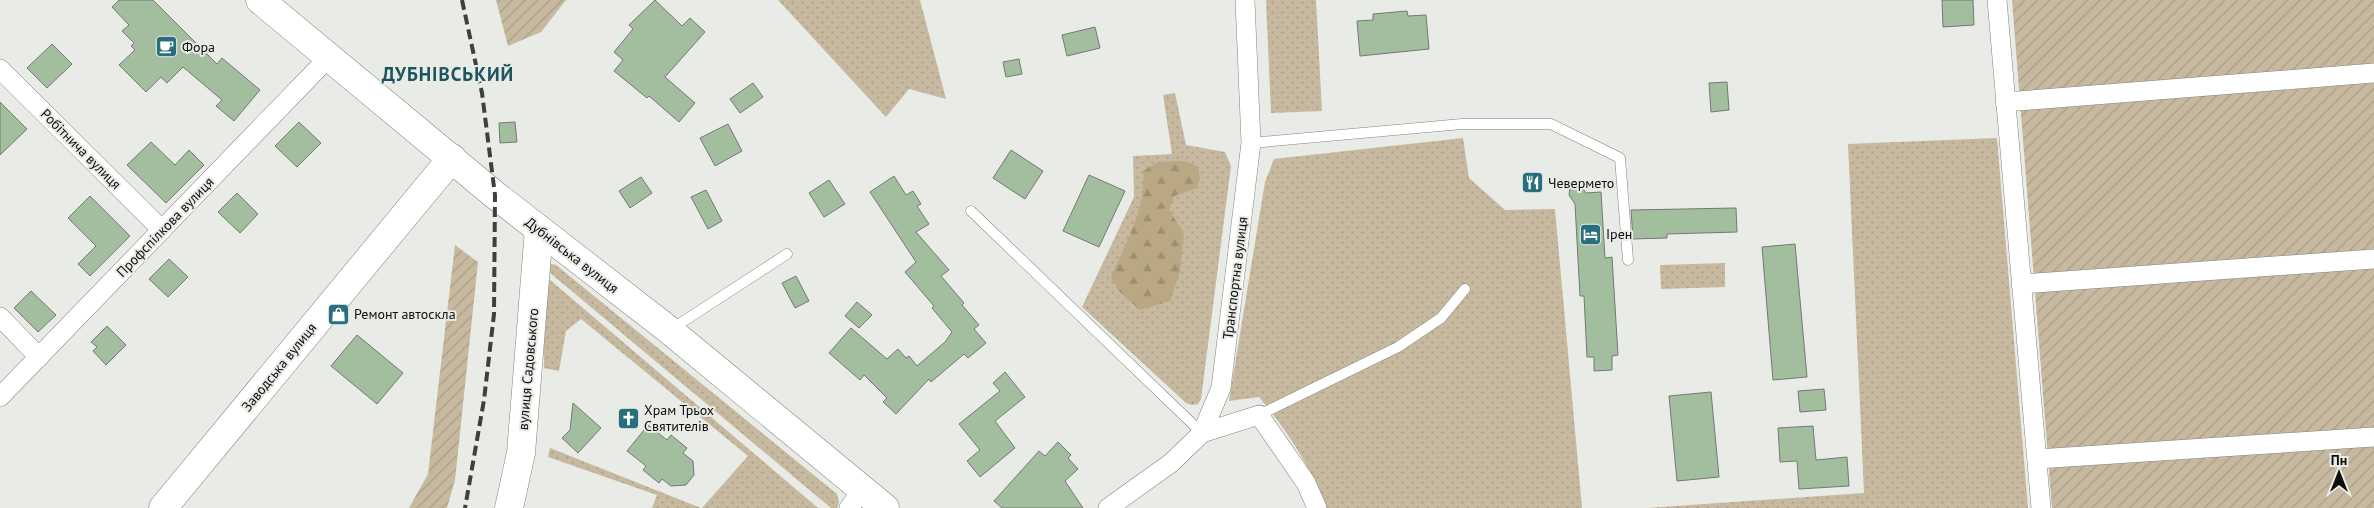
<svg xmlns="http://www.w3.org/2000/svg" width="2374" height="508" font-family="'PT Sans',sans-serif">
  <style>
    .grass { fill: url(#grass-dots) }
    .forest { fill: url(#forest-firs) }
    .garden { fill: url(#garden-furrows) }
    .building { fill: #a3be9e; stroke: #757874 }
    .lines { fill: none; stroke-linecap: round; stroke-linejoin: round }
    .lane-casing { stroke: #838480; stroke-width: 11 }
    .street-casing { stroke: #838480; stroke-width: 20 }
    .secondary-casing { stroke: #838480; stroke-width: 29 }
    .primary-casing { stroke: #838480; stroke-width: 29 }
    .lane { stroke: #fff; stroke-width: 10 }
    .street { stroke: #fff; stroke-width: 19 }
    .secondary { stroke: #fff; stroke-width: 28 }
    .primary { stroke: #fff; stroke-width: 28 }
    .rail { stroke: #3f3f3d; stroke-width: 4; stroke-dasharray: 10 5; stroke-linecap: butt }
    .labels { text-anchor: middle; stroke-width: 4; stroke-linejoin: round; paint-order: stroke }
    .poi-label { font-size: 14px; fill: #0e0e0d; stroke: #e9ebe6; text-anchor: start }
    .street-label { font-size: 14px; fill: #0e0e0d; stroke: #e9ebe6 }
    .district-label { font-size: 19px; font-weight: bold; letter-spacing: 1px; fill: #1c545f; stroke: #e9ebe6 }
  </style>
  <defs>
    <pattern id="grass-dots" width="8" height="8" patternUnits="userSpaceOnUse" patternTransform="scale(1.25)"><rect width="8" height="8" fill="#c6b99f"/><path d="M2 2h.1M6 6h.1" fill="none" stroke="#a99e88" stroke-width="1.8" stroke-linecap="round"/></pattern>
    <pattern id="forest-firs" width="22" height="20" patternUnits="userSpaceOnUse" patternTransform="scale(1.25)"><rect width="22" height="20" fill="#b9a883"/><path d="M5 1l3.5 6h-7zM16 11l3.5 6h-7z" fill="#9e8f70"/></pattern>
    <pattern id="garden-furrows" width="10" height="10" patternUnits="userSpaceOnUse" patternTransform="scale(1.25)"><rect width="10" height="10" fill="#c6b99f"/><path d="M-1 1l2-2M0 10L10 0M9 11l2-2" fill="none" stroke="#a99e88"/></pattern>
  </defs>
  <rect width="100%" height="100%" fill="#e9ebe6"/>
  <g class="grass">
    <polygon points="778,0 920,0 946,99 909,89 886,117"/>
    <polygon points="1266,0 1316,0 1322,111 1271,113"/>
    <polygon points="1175,93 1186,145 1225,152 1231,166 1201,399 1198,404 1192,405 1186,403 1082,307 1134,197 1133,156 1172,154 1163,95"/>
    <path d="M1463,138L1469,178L1505,210L1555,209L1582,508H1327C1311,468 1287,430 1259,397L1229,401L1265,182L1274,159Z"/>
    <polygon points="1997,138 2028,508 1647,508 1864,493 1848,144"/>
    <polygon points="548,263 556,265 837,494 839,503 837,508 831,508 543,267"/>
    <polygon points="1725,263 1725,287 1661,289 1660,265"/>
    <polygon points="543,274 818,508 702,508 748,456 581,319 566,331 559,371 544,368"/>
    <polygon points="550,448 701,508 652,508 657,495 548,457"/>
  </g>
  <path class="forest" d="M1185,161L1198,167L1200,178L1197,188L1174,196L1169,210L1184,233L1180,272L1170,301L1140,310L1119,291L1111,277C1125,244 1147,207 1143,171L1158,162Z"/>
  <g class="garden">
    <polygon points="496,0 566,0 541,32 508,46"/>
    <polygon points="2012,0 2374,0 2374,508 2052,508"/>
    <polygon points="455,245 478,262 455,480 447,508 409,508 428,474"/>
  </g>
  <g class="building">
    <polygon points="119,0 153,0 217,64 222,58 260,90 234,121 216,106 222,100 183,67 167,83 161,77 146,92 119,65 135,50 131,46 134,43 122,31 129,25 112,7"/>
    <polygon points="655,0 682,26 690,18 705,32 665,77 695,103 679,122 649,96 647,98 614,71 623,60 614,52 633,29 629,25"/>
    <polygon points="1942,0 1973,0 1974,25 1943,27"/>
    <polygon points="1407,11 1408,16 1426,15 1429,49 1360,56 1357,21 1373,20 1373,14"/>
    <polygon points="1095,27 1100,48 1067,56 1062,35"/>
    <polygon points="52,44 72,64 47,88 27,68"/>
    <polygon points="1019,59 1022,74 1006,77 1003,62"/>
    <polygon points="1727,82 1729,110 1711,112 1709,83"/>
    <polygon points="753,83 763,97 740,113 730,99"/>
    <polygon points="0,102 27,129 0,155"/>
    <polygon points="299,122 321,143 297,167 275,146"/>
    <polygon points="515,122 517,142 500,143 499,123"/>
    <polygon points="728,124 742,151 715,166 700,138"/>
    <polygon points="151,142 175,165 189,150 204,165 166,203 127,165"/>
    <polygon points="1011,150 1043,171 1025,199 993,178"/>
    <polygon points="1089,175 1125,191 1099,247 1063,231"/>
    <polygon points="894,176 906,195 913,191 921,204 917,206 929,224 916,232 949,270 941,276 964,303 962,305 979,325 974,329 986,343 968,358 964,354 931,382 929,379 896,414 883,402 887,398 864,375 860,380 829,353 851,328 887,359 898,349 906,358 909,356 917,366 945,342 952,332 932,308 934,306 905,272 916,262 870,192"/>
    <polygon points="641,177 652,193 630,208 619,191"/>
    <polygon points="829,180 845,204 824,217 809,193"/>
    <polygon points="1574,185 1582,187 1586,193 1601,192 1605,258 1612,257 1618,355 1612,356 1612,370 1594,371 1594,357 1587,357 1584,296 1580,296 1575,204 1569,195 1570,187"/>
    <polygon points="706,190 722,221 708,229 691,197"/>
    <polygon points="237,193 258,214 240,233 218,212"/>
    <polygon points="90,196 130,236 90,276 78,264 96,246 68,218"/>
    <polygon points="1736,208 1737,232 1667,234 1667,238 1633,239 1631,210"/>
    <polygon points="1795,244 1807,377 1773,380 1762,247"/>
    <polygon points="169,259 188,277 168,297 149,279"/>
    <polygon points="796,276 809,301 795,308 782,283"/>
    <polygon points="31,291 56,315 38,332 14,308"/>
    <polygon points="857,302 872,315 859,328 845,316"/>
    <polygon points="107,326 126,345 106,365 93,351 97,347 91,342"/>
    <polygon points="357,335 403,373 377,404 331,366"/>
    <polygon points="1005,372 1025,397 995,421 1015,448 980,477 967,461 980,450 959,424 1000,391 993,383"/>
    <polygon points="1824,389 1826,410 1800,412 1798,391"/>
    <polygon points="1711,392 1719,477 1677,481 1669,396"/>
    <polygon points="573,403 601,428 578,453 562,438 570,430"/>
    <polygon points="648,425 667,440 671,435 687,448 683,453 693,461 694,475 686,485 671,486 662,479 659,483 643,470 646,466 627,451"/>
    <polygon points="1813,426 1816,460 1847,457 1849,486 1799,489 1797,461 1780,462 1778,428"/>
    <polygon points="1058,442 1071,455 1068,458 1078,469 1065,481 1083,508 1002,508 994,501 1039,451 1045,456"/>
  </g>
  <g class="lines">
    <defs>
      <g id="lane">
        <polyline points="1251,143 1462,124 1551,124 1620,158 1628,260"/>
        <polyline points="971,211 1202,433"/>
        <polyline points="670,330 787,254"/>
        <polyline points="1259,415 1398,347 1441,318 1465,289"/>
      </g>
      <g id="street">
        <polyline points="1997,0 2041,508"/>
        <polyline points="0,69 162,230"/>
        <polyline points="2005,102 2374,73"/>
        <polyline points="2021,284 2374,259"/>
        <polyline points="0,317 39,357"/>
        <polyline points="0,397 329,57"/>
        <polyline points="1202,433 1259,415 1306,483 1317,508"/>
        <polyline points="2037,459 2374,437"/>
        <polyline points="849,508 863,489"/>
        <polyline points="1108,508 1171,463 1202,433 1221,388 1251,143 1245,0"/>
      </g>
      <g id="secondary">
        <polyline points="163,508 452,158"/>
        <polyline points="509,508 521,453 539,229"/>
      </g>
      <polyline id="primary" points="260,0 495,195 669,330 885,508"/>
    </defs>
    <use href="#lane" class="lane-casing"/>
    <use href="#street" class="street-casing"/>
    <use href="#secondary" class="secondary-casing"/>
    <use href="#primary" class="primary-casing"/>
    <use href="#lane" class="lane"/>
    <use href="#street" class="street"/>
    <use href="#secondary" class="secondary"/>
    <use href="#primary" class="primary"/>
    <polyline class="rail" points="462,0 482,93 495,195 494,314 484,400 465,508"/>
  </g>
  <defs>
    <symbol id="cafe-square" viewBox="-11 -11 22 22"><rect x="-9" y="-9" width="18" height="18" rx="4" fill="#286e7c" stroke="#e9ebe6"/><path d="M-5.5-4.5H6V0H3Q3 3.5 0 3.5H-2.5Q-5.5 3.5-5.5 0ZM3-3.2v2h1.7v-2ZM-6 4.5H4V6H-6Z" fill="#fff"/></symbol>
    <symbol id="restaurant-square" viewBox="-11 -11 22 22"><rect x="-9" y="-9" width="18" height="18" rx="4" fill="#286e7c" stroke="#e9ebe6"/><path d="M-5-6h1v4h1v-4h1v4h1v-4h1v5L-1.5 .5V6h-2V.5L-5-1ZM5-6V6H3V1.5H1.5Q1.5-4 5-6Z" fill="#fff"/></symbol>
    <symbol id="hotel-square" viewBox="-11 -11 22 22"><rect x="-9" y="-9" width="18" height="18" rx="4" fill="#286e7c" stroke="#e9ebe6"/><path d="M-6-4.5h1.5V1H6V5H4.5V3h-9V5H-6ZM-4 0a1.8 1.8 0 1 1 3.6 0ZM.5 0V-2.5h3Q6-2.5 6 0Z" fill="#fff"/></symbol>
    <symbol id="shop-square" viewBox="-11 -11 22 22"><rect x="-9" y="-9" width="18" height="18" rx="4" fill="#286e7c" stroke="#e9ebe6"/><path d="M-5-2.5h2.3a2.7 3.5 0 0 1 5.4 0H5L5.5 6h-11ZM-1.5-2.5h3a1.5 2.3 0 0 0-3 0Z" fill="#fff"/></symbol>
    <symbol id="church-square" viewBox="-11 -11 22 22"><rect x="-9" y="-9" width="18" height="18" rx="4" fill="#286e7c" stroke="#e9ebe6"/><path d="M-1.2-6h2.4v3.5h3.3v2.4h-3.3V6h-2.4V-.1h-3.3v-2.4h3.3Z" fill="#fff"/></symbol>
  </defs>
  <g fill-rule="evenodd">
    <use href="#cafe-square" x="154" y="34" width="25" height="25"/>
    <use href="#restaurant-square" x="1520" y="170" width="25" height="25"/>
    <use href="#hotel-square" x="1578" y="222" width="25" height="25"/>
    <use href="#shop-square" x="326" y="302" width="25" height="25"/>
    <use href="#church-square" x="616" y="406" width="25" height="25"/>
  </g>
  <g class="labels">
    <g class="poi-label">
      <text x="182" y="52">Фора</text>
      <text x="1548" y="188">Чевермето</text>
      <text x="1606" y="239">Ірен</text>
      <text x="354" y="319">Ремонт автоскла</text>
      <text x="644" y="415">Храм Трьох<tspan x="644" dy="16">Святителів</tspan></text>
    </g>
    <g class="street-label">
      <text transform="translate(81 149) rotate(45)" y="5">Робітнича вулиця</text>
      <text transform="translate(165 227) rotate(-46)" y="5">Профспілкова вулиця</text>
      <text transform="translate(572 255) rotate(38)" y="5">Дубнівська вулиця</text>
      <text transform="translate(1235 278) rotate(-83)" y="5">Транспортна вулиця</text>
      <text transform="translate(279 367) rotate(-51)" y="5">Заводська вулиця</text>
      <text transform="translate(528 369) rotate(-85)" y="5">вулиця Садовського</text>
    </g>
    <g class="district-label">
      <text x="448" y="81">ДУБНІВСЬКИЙ</text>
    </g>
  </g>
  <g transform="translate(2339 473)" stroke="#e9ebe6" stroke-width="4" paint-order="stroke">
  <path d="M0-4L9 19L0 12L-9 19Z" fill="#0e0e0d"/>
  <text y="-8" font-size="14" font-weight="bold" text-anchor="middle" fill="#0e0e0d">Пн</text>
  </g>
</svg>
